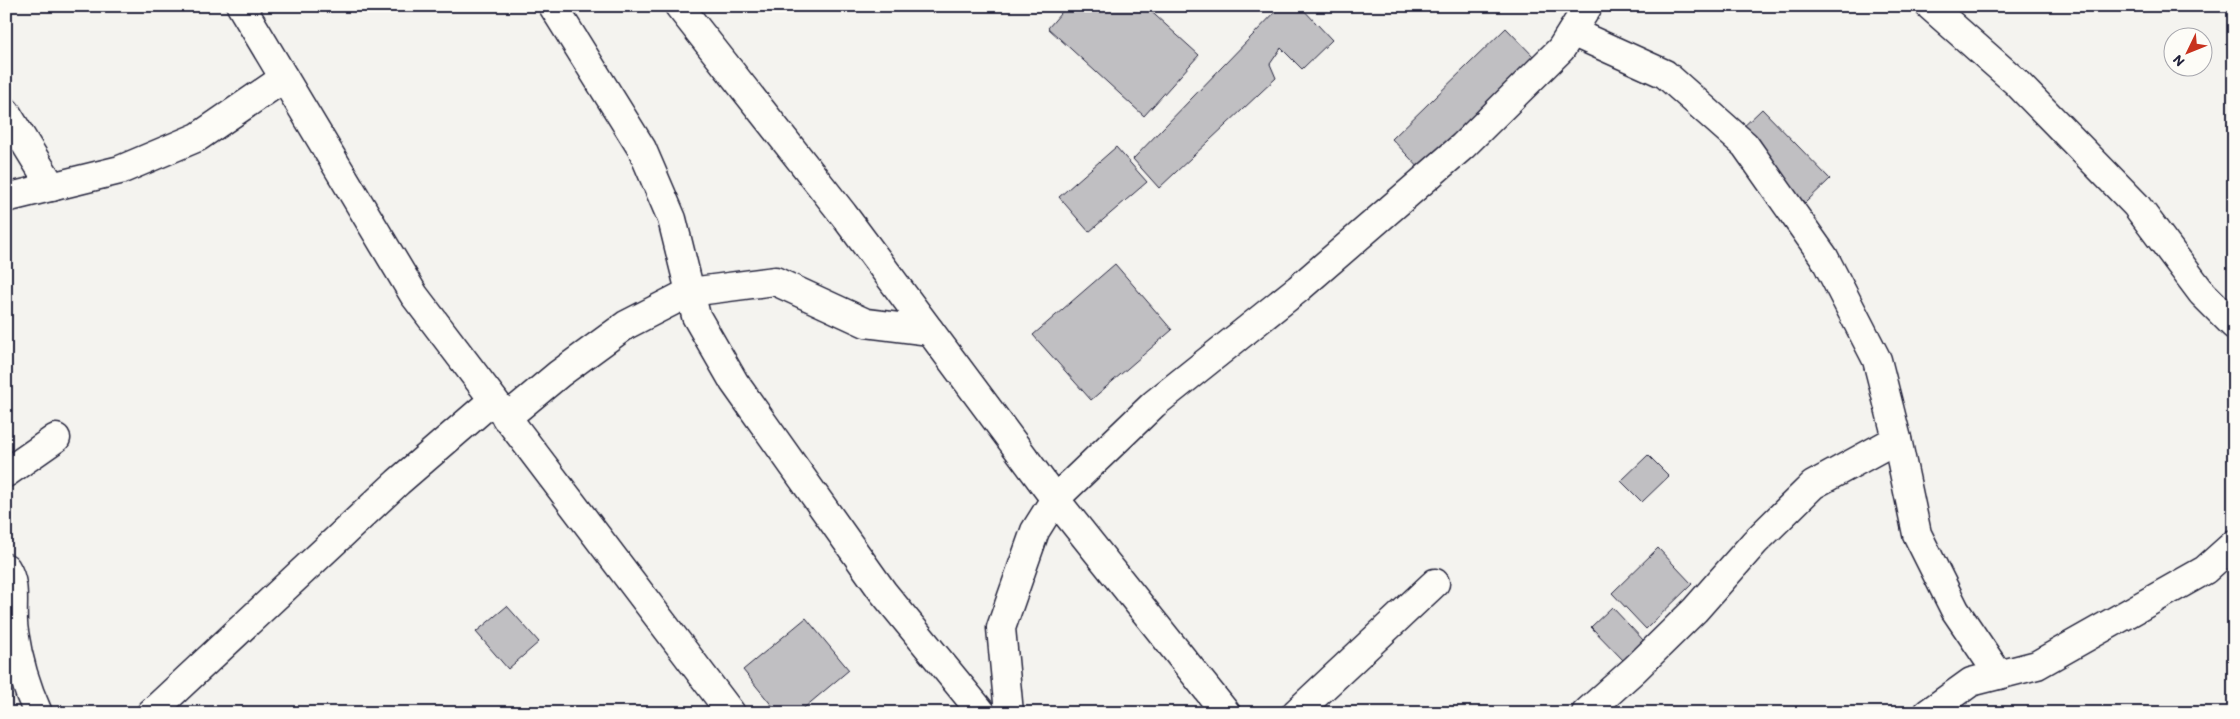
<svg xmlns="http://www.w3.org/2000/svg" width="2240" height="719" font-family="Itim,sans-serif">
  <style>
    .building { fill: #c0bfc2; stroke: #22223b }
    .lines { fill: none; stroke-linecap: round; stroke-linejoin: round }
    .minor-casing { stroke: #22223b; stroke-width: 31 }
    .minor { stroke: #fdfcf7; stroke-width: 28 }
  </style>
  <rect width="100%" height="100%" fill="#f4f3ef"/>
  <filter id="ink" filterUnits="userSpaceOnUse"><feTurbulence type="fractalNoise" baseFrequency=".02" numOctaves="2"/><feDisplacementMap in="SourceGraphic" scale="10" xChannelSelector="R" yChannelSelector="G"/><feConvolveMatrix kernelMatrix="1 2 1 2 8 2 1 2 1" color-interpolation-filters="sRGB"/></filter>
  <g filter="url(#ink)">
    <g class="building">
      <polygon points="1067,6 1145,6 1199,55 1144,116 1048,28"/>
      <polygon points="1281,6 1300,6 1332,40 1302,69 1281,48 1270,64 1276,78 1159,188 1133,159"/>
      <polygon points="1506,28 1537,60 1422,171 1392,139"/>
      <polygon points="1762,109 1830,179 1805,203 1738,132"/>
      <polygon points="1116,147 1147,182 1089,232 1059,197"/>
      <polygon points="1115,264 1172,330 1091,400 1033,335"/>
      <polygon points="1648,455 1669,476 1642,502 1621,481"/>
      <polygon points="1658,548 1692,584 1646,629 1612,593"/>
      <polygon points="507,606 539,642 508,669 476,632"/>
      <polygon points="1612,607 1645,642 1625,662 1591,627"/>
      <polygon points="806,618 849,670 798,713 778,713 743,670"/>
    </g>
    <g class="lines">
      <defs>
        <g id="minor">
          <polyline points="241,6 414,295 731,713"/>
          <polyline points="553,6 642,149 672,219 696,316 734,382 883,592 982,713"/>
          <polyline points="679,6 843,214 1055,499 1226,713"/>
          <polyline points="1930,6 2016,82 2136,205 2202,293 2234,325"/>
          <polyline points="1572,32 1665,74 1745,145 1824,257 1877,360 1897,439 1917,534 1955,610 1999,675"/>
          <polyline points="6,112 52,187"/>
          <polyline points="6,198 120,170 198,137 284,78"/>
          <polyline points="506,418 559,374 626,325 690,292 775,281 866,323 930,331"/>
          <polyline points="6,473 56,438"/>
          <path d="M6,568C18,587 10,610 14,632C18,660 26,687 38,713"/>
          <polyline points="151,713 398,482 493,400"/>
          <polyline points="1009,713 1001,628 1035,531 1055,499 1154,404 1298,289 1463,146 1561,49 1588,6"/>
          <polyline points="1296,713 1435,583"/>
          <polyline points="1586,713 1635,669 1695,610 1755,542 1813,485 1897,439"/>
          <polyline points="1928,713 1971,682 2037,665 2205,570 2234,544"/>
        </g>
      </defs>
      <use href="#minor" class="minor-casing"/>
      <use href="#minor" class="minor"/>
    </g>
  </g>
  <rect width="2240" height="719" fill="none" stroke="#fdfcf7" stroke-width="25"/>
  <rect x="12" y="12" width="2215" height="694" fill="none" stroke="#22223b" stroke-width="2" filter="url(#ink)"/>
  <g transform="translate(2188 52) rotate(227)"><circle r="24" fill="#fdfcf7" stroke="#a5a5ac"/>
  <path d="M0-4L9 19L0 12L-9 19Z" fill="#c8321e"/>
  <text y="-8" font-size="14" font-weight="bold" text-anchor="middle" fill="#22223b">N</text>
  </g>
</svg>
